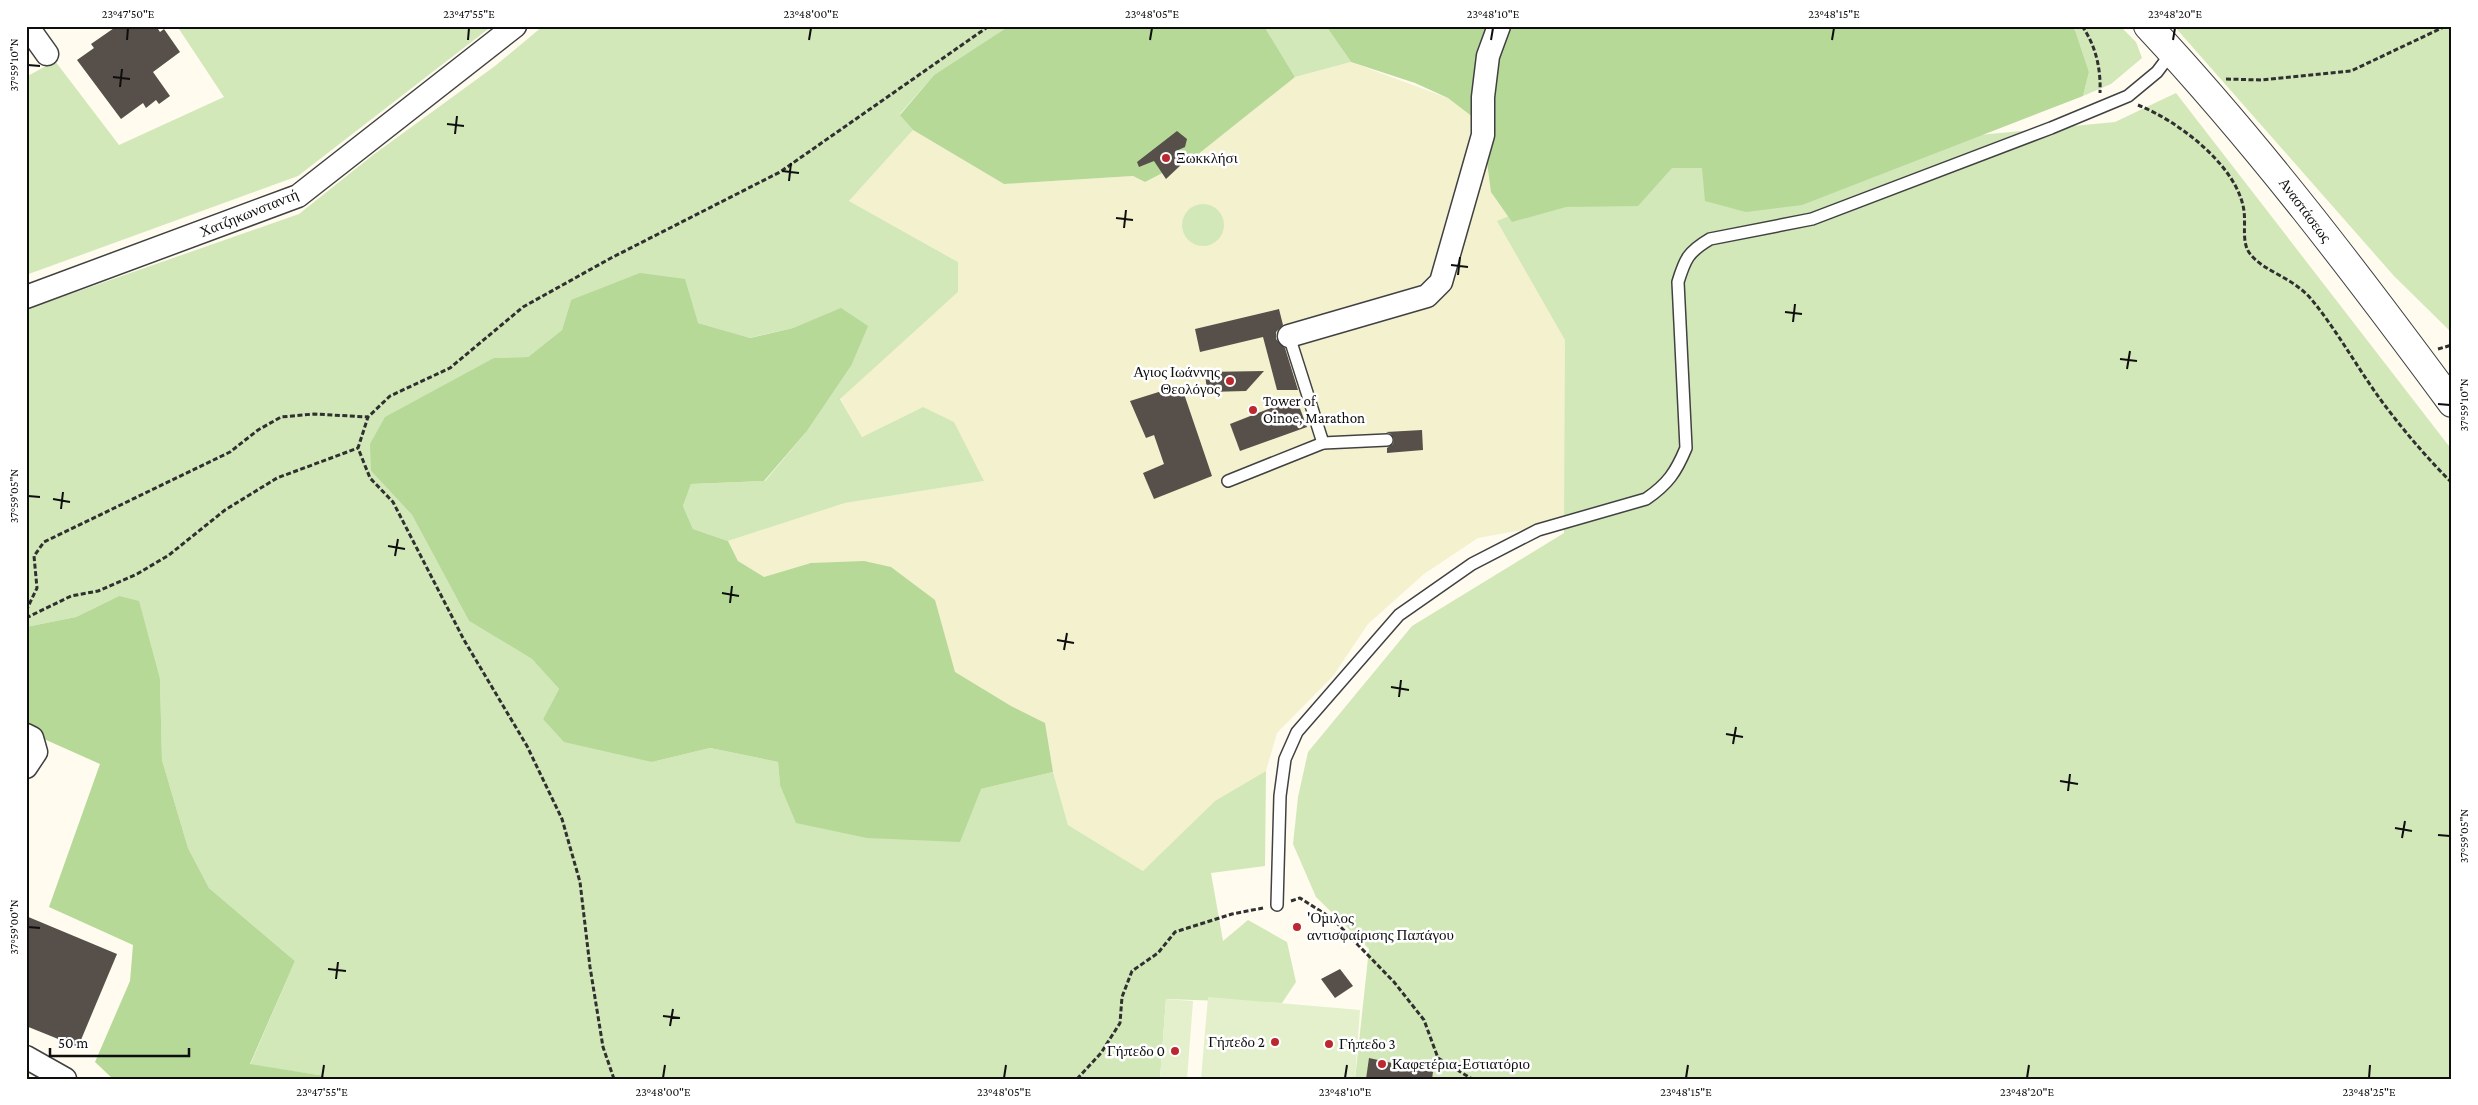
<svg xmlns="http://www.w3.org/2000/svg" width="2478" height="1105" font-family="'Crimson Pro',serif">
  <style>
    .farmland { fill: #f4f1cf }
    .green { fill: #d2e8b9 }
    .forest { fill: #b6d998 }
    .pitch { fill: #e3f0cb }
    .building { fill: #564f4a }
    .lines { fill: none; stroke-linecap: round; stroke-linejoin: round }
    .service-casing { stroke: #414141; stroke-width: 14 }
    .minor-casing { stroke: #414141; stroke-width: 25 }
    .tertiary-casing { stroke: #414141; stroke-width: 30 }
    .path { stroke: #303030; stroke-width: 3; stroke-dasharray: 5 2.5; stroke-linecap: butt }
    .service { stroke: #fff; stroke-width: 11 }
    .minor { stroke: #fff; stroke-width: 22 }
    .tertiary { stroke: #fff; stroke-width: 28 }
    .ticks { fill: none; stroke: #0e0e0e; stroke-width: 2 }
    .poi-dot { fill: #bb2830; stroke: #fff; stroke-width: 2 }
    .labels { text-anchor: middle; stroke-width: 5; stroke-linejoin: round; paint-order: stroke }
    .poi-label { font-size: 15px; fill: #0e0e0e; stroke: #fff; text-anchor: start }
    .street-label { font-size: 15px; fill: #0e0e0e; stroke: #fff }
    .neatline { fill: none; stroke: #0e0e0e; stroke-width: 2 }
    .ticks-label { font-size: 12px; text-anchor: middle; fill: #0e0e0e }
  </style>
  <rect width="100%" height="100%" fill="#fffbef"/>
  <polygon class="farmland" points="1351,62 1483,111 1565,340 1565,522 1478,538 1424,574 1368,624 1333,676 1277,733 1266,771 1143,871 1068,825 1053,772 738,561 728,541 845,503 984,481 923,407 862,437 840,398 958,292 958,262 849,201 913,130 1004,184 1133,176 1145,182 1295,77"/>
  <g class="green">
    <polygon points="177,26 492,26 298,176 26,275 26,77 55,61 119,145 224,97"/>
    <polygon points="543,26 1009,26 934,75 900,114 913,130 849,201 958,262 958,292 840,399 862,437 923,407 954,422 984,481 845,503 728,541 693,529 683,506 691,484 765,481 807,431 851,366 841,309 793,328 749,338 698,323 571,300 562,330 528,357 494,358 371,471 412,515 469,621 532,659 559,689 543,719 652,762 710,748 778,762 780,785 981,789 1053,772 1068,825 1143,871 1215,801 1266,771 1265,866 1211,873 1223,941 1248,920 1287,942 1296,982 1282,1003 1166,999 1160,1079 323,1079 325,1076 250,1065 295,961 209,888 188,848 162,760 160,679 119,596 76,617 26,627 26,305 53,300 299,214 373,155 495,66"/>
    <polygon points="1264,26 1326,26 1351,62 1295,77"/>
    <polygon points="2070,26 2120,26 2136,42 2142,58 2111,84 2083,96 2089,72 2075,30"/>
    <polygon points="2174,26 2452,26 2452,333 2394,276"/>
    <polygon points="2176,93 2452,450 2452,1079 1355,1079 1369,949 1316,897 1293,844 1298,797 1308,752 1412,626 1564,533 1565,340 1497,221 1622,169 2115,122"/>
    <circle cx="1203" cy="225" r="21"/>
  </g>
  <g class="forest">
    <polygon points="1009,26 1264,26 1295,77 1197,155 1145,182 1133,176 1004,184 913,130 900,115 934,75"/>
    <polygon points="1326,26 2070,26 2075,30 2089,72 2083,96 1802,205 1746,212 1705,201 1702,168 1672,168 1638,206 1566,207 1512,222 1491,192 1482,124 1448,98 1415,83 1351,62"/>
    <polygon points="640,273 685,279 698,323 750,338 793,328 841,308 868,326 851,366 807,431 764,481 691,484 683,506 693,529 728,541 738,561 764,577 811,563 864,561 891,567 935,600 955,672 1011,706 1045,723 1053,772 981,789 960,842 867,838 796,823 780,785 778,762 710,748 652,762 564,742 543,719 559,689 532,659 469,621 412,515 371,471 370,444 385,417 494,358 528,357 562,330 571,300"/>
    <polygon points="119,596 139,601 160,679 162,760 188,848 209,888 295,961 250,1064 325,1076 323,1079 113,1079 95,1062 130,981 133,945 49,907 100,764 26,731 26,627 76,617"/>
  </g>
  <g class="pitch">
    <polygon points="1208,997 1360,1010 1355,1079 1201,1079"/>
    <polygon points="1166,999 1193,1001 1187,1079 1160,1079"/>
  </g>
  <g class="building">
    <polygon points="117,26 156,26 160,32 164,29 180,52 153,72 170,96 159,104 156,100 146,108 143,103 121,119 77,60 94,48 91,44"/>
    <polygon points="1177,131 1187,139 1185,147 1176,151 1183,163 1166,179 1154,161 1139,167 1137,162"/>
    <polygon points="1279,309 1283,325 1276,332 1276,339 1285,348 1298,390 1277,390 1263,337 1200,352 1195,329"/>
    <polygon points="1264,371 1246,391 1207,392 1205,372"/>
    <polygon points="1181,385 1212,476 1154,499 1143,473 1164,464 1154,435 1146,438 1130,401"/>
    <polygon points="1296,398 1307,427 1240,451 1230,424"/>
    <polygon points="1422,430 1423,450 1387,453 1387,448 1393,444 1394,439 1391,434 1386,432"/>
    <polygon points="26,916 117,954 78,1047 26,1026"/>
    <polygon points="1340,969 1353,986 1335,998 1321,979"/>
    <polygon points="1369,1058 1433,1072 1432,1079 1366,1079"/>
  </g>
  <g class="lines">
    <defs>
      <g id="service">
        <polyline points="1289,336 1323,443 1387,440"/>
        <polyline points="1228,481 1323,443"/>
        <path d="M1277,905L1280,796L1285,759L1297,732L1399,615L1472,564L1538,530L1646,499C1668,484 1676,472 1686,448L1678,282C1685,259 1688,252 1710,239L1812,219L2051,128L2128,96L2157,72L2172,52"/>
      </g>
      <g id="minor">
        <polyline points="27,26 47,54"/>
        <polyline points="26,297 298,196 515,26"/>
        <polyline points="1289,336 1427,296 1441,282 1483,135 1483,97 1488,56 1499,26"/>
        <polyline points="26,735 32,738 36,752 26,767"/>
        <polyline points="26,1057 65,1079"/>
      </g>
      <path id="tertiary" d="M2148,26C2258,144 2356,273 2452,403"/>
    </defs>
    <use href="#service" class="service-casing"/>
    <use href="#minor" class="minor-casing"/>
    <use href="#tertiary" class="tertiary-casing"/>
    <g class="path">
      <path d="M2082,26C2096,46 2101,69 2100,93"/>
      <polyline points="2226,79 2261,80 2351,71 2446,26"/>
      <path d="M2138,105C2178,121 2238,166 2244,211C2246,226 2241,244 2251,255C2265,272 2294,278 2312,300C2338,332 2358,369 2383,403C2404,431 2427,458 2452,483"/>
      <polyline points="2438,349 2452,345"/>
      <polyline points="26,611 37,588 34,556 44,542 230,452 258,430 281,417 314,414 368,417"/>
      <polyline points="26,618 71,596 98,591 137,574 169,555 225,510 277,478 358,448"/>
      <polyline points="1291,901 1300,898 1333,919 1394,982 1424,1020 1438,1058 1472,1079"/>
      <polyline points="614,1079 603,1047 590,967 580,882 562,819 527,746 464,640 393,502 370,478 358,448 368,417 390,396 450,368 523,307 611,258 780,172 989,26"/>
      <polyline points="1077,1079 1101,1053 1120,1023 1122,997 1132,971 1158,953 1175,932 1232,914 1263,908"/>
    </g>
    <use href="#service" class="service"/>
    <use href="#minor" class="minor"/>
    <use href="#tertiary" class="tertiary"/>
  </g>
  <path class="ticks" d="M127,40L128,28M468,40L469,28M809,40L811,28M1150,40L1152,28M1491,40L1493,28M1832,40L1834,28M2173,40L2175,28M28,65L40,66M113,77L130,79M120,87L122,69M447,124L464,126M455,134L457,116M782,171L799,173M789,181L791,163M1116,218L1133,220M1124,228L1126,210M1451,265L1468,267M1458,275L1460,257M1785,312L1802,314M1793,322L1795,304M2120,359L2137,361M2127,369L2130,351M2438,404L2450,405M28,496L40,497M53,499L70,502M61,509L63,492M388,546L405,549M395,556L398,539M722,593L739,596M730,603L732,586M1057,640L1074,643M1064,650L1067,633M1391,687L1409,690M1399,697L1401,680M1726,734L1743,737M1733,744L1736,727M2060,781L2078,784M2068,791L2070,774M2395,828L2412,831M2438,835L2450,836M2402,838L2405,821M28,927L40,928M328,969L346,971M336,979L338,962M663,1016L680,1018M670,1026L673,1009M322,1078L324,1065M663,1078L665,1065M1004,1078L1006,1065M1345,1078L1347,1065M1686,1078L1688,1065M2027,1078L2029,1065M2369,1078L2370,1065"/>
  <g class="poi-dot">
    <circle cx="1166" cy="158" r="5"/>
    <circle cx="1230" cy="381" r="5"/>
    <circle cx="1253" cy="410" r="5"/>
    <circle cx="1297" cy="927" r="5"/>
    <circle cx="1275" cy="1042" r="5"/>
    <circle cx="1329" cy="1044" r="5"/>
    <circle cx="1175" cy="1051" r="5"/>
    <circle cx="1382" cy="1064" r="5"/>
  </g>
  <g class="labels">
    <g class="poi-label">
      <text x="1176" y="163">Ξωκκλήσι</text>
      <text x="1220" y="377" text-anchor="end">Αγιος Ιωάννης<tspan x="1220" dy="17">Θεολόγος</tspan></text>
      <text x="1263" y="406">Tower of<tspan x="1263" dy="17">Oinoe, Marathon</tspan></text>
      <text x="1307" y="923">'Ομιλος<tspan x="1307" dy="17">αντισφαίρισης Παπάγου</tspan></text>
      <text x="1265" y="1047" text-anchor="end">Γήπεδο 2</text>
      <text x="1339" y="1049">Γήπεδο 3</text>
      <text x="1165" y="1056" text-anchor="end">Γήπεδο 0</text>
      <text x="1392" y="1069">Καφετέρια-Εστιατόριο</text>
    </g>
    <g class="street-label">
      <text transform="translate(2305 210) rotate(53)" y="5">Αναστάσεως</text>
      <text transform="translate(249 213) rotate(-22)" y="5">Χατζηκωνσταντή</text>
    </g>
  </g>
  <rect width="2478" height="1105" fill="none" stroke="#ffffff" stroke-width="55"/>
  <path d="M50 1048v8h139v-8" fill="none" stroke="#0e0e0e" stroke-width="2.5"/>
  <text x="58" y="1048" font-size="15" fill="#0e0e0e" stroke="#ffffff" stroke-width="4" paint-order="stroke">50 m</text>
  <rect x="28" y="28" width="2422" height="1050" class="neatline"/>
  <g class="ticks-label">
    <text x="128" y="18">23°47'50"E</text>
    <text x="469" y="18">23°47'55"E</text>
    <text x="811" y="18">23°48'00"E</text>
    <text x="1152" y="18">23°48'05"E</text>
    <text x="1493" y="18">23°48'10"E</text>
    <text x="1834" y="18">23°48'15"E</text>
    <text x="2175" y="18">23°48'20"E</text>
    <text transform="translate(14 65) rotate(-90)" y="4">37°59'10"N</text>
    <text transform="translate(2464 405) rotate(-90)" y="4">37°59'10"N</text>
    <text transform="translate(14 496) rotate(-90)" y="4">37°59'05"N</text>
    <text transform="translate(2464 836) rotate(-90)" y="4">37°59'05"N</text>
    <text transform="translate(14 927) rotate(-90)" y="4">37°59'00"N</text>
    <text x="322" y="1096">23°47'55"E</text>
    <text x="663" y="1096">23°48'00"E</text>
    <text x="1004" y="1096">23°48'05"E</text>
    <text x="1345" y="1096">23°48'10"E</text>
    <text x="1686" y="1096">23°48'15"E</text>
    <text x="2027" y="1096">23°48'20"E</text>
    <text x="2369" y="1096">23°48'25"E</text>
  </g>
</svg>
